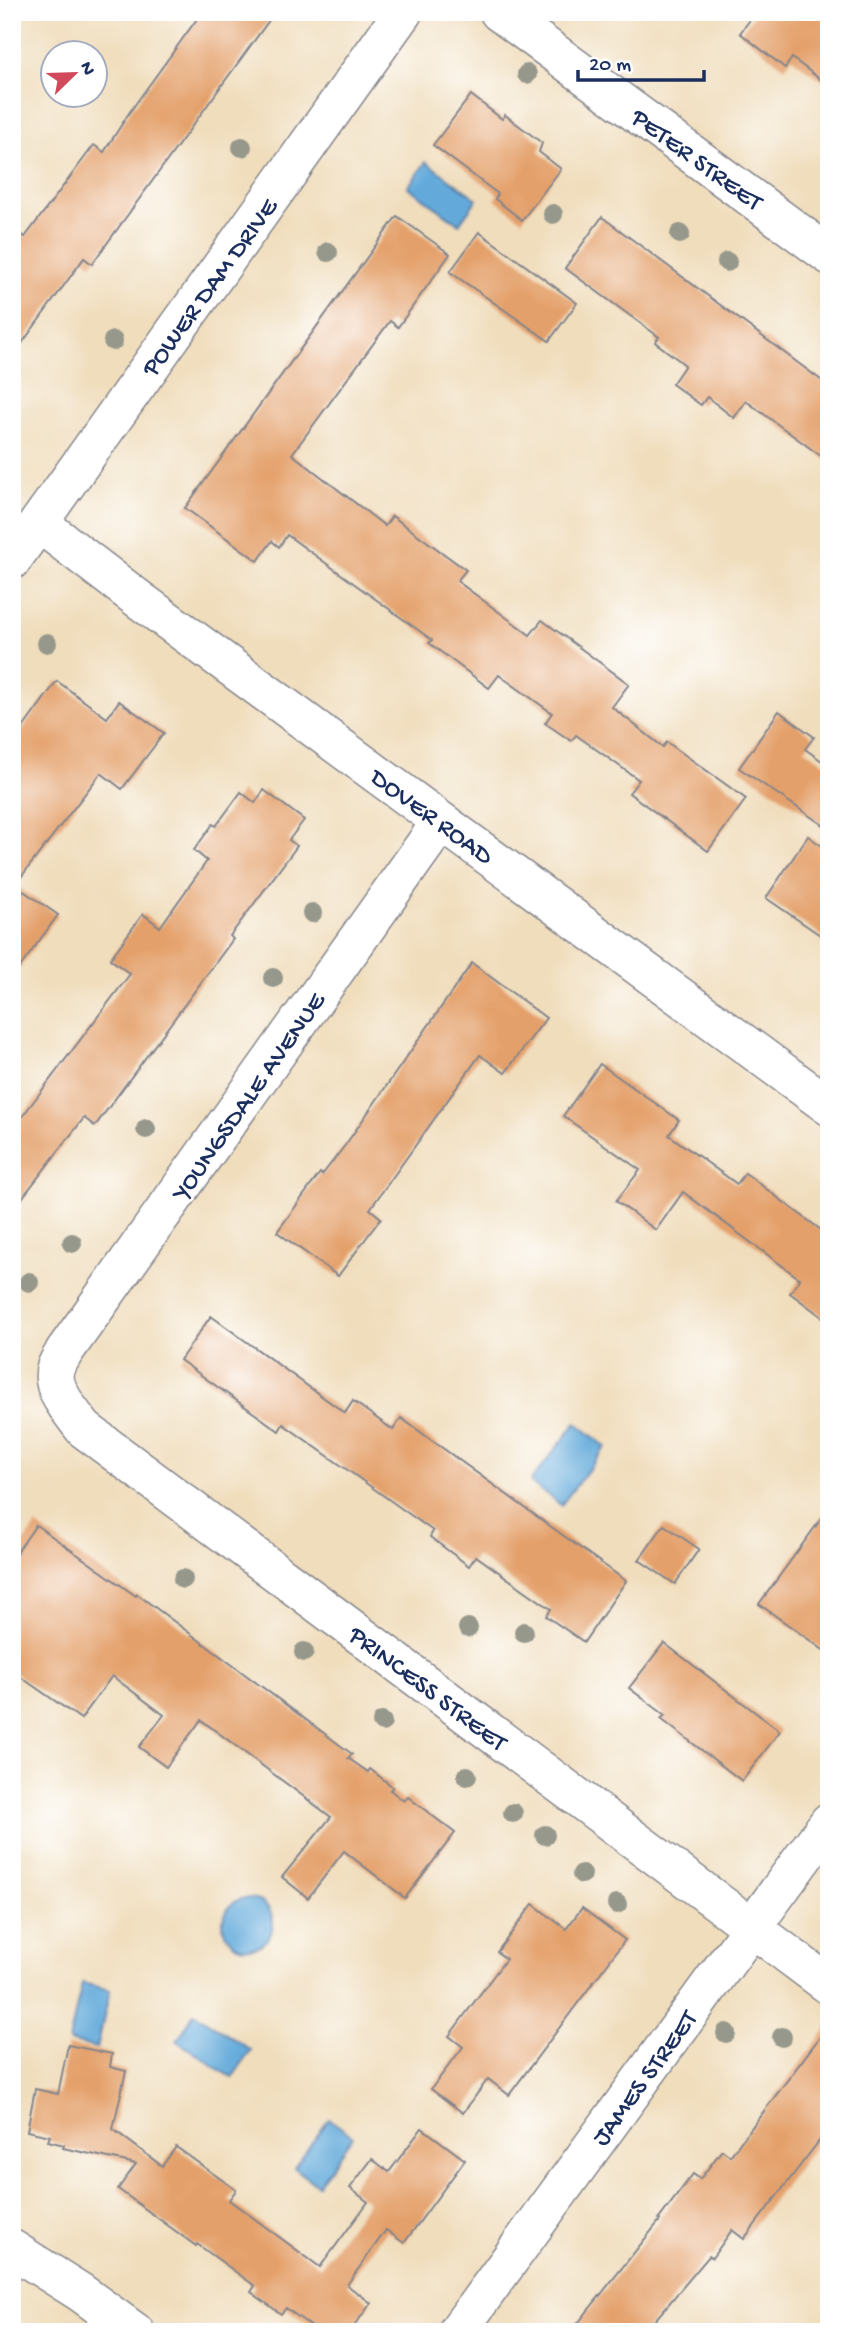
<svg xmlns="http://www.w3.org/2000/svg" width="841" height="2344" font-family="'Gochi Hand',sans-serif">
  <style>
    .water { fill: #64aada; stroke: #406c9c; stroke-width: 2 }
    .building { fill: #e4a06b }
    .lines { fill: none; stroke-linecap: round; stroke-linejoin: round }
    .street-casing { stroke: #86868d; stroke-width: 41 }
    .secondary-casing { stroke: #86868d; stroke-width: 41 }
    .street { stroke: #fff; stroke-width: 38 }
    .secondary { stroke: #fff; stroke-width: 38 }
    .tree { fill: #97988c }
    .labels { text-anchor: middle; stroke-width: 5; stroke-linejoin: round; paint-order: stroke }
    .street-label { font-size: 26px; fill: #1b2f5e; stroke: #fff }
  </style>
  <rect width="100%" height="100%" fill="#fff"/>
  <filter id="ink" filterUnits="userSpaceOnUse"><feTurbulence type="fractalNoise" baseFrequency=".0143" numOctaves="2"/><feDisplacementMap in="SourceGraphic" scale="14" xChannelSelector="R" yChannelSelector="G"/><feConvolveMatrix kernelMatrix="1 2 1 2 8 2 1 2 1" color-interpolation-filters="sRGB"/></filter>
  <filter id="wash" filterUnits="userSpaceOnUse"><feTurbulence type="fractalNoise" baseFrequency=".00686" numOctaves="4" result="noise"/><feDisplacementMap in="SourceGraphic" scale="28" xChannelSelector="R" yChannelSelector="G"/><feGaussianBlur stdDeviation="1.57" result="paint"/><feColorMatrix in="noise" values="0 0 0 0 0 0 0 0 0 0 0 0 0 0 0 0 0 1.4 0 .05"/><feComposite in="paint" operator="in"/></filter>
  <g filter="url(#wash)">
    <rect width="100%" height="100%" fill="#f0ddbc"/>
    <g class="water">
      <polygon points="426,162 477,199 459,224 408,187"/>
      <polygon points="576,1423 606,1447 561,1505 530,1482"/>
      <circle cx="248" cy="1923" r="25"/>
      <polygon points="82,1983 110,1990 97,2048 69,2041"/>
      <polygon points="194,2013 251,2050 232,2078 177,2041"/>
      <polygon points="329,2119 353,2136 318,2185 294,2168"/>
    </g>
    <g id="blocks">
      <g class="building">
        <polygon points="202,12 275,12 92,264 84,258 12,357 12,227 25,237 94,145 104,152 129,113"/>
        <polygon points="756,12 816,12 829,22 829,86 792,58 785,68 740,33"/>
        <polygon points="471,95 502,119 505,115 542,143 539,152 561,169 522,220 495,199 498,194 433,145"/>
        <polygon points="397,216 450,254 398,327 390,321 292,454 385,526 392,516 466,570 457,581 530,635 542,620 629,684 612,707 663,747 667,742 746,799 708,851 629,793 639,780 576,735 571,741 545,723 552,713 499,675 489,688 429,643 432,640 287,535 279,547 272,541 258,561 185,508"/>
        <polygon points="602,217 829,386 829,462 746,401 734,418 707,397 701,405 672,384 685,365 655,342 659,337 565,268"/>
        <polygon points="479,232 577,303 549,341 450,272"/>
        <polygon points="57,681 107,718 119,701 164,733 122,789 101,773 15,885 58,915 12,978 12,743"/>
        <polygon points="779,711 814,737 805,749 829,766 829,829 739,768"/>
        <polygon points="264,790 304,820 289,840 297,846 230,936 233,939 95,1126 84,1118 12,1211 12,1130 130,974 110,959 143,914 160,927 207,861 194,850 213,824 216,826 241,792 255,803"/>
        <polygon points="808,836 829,851 829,941 766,898"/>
        <polygon points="472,963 546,1018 505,1073 480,1055 370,1209 381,1218 338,1276 277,1232 320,1173 322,1175 346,1144"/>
        <polygon points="600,1064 679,1120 669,1135 737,1184 745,1173 829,1236 829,1322 790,1293 800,1279 683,1192 656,1230 616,1201 640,1170 563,1116"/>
        <polygon points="211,1316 345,1413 353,1401 393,1430 401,1418 626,1581 584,1642 546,1616 551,1609 476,1556 469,1566 430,1537 433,1531 283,1424 279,1431 180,1360"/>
        <polygon points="829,1508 829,1654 759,1604"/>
        <polygon points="36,1525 136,1596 137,1594 352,1754 348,1758 368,1772 370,1769 393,1787 390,1790 404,1801 408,1797 455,1833 405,1898 344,1851 308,1898 282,1877 331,1817 201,1720 166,1767 139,1747 164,1715 112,1676 81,1719 12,1671 12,1559"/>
        <polygon points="664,1525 699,1549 675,1584 639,1560"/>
        <polygon points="664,1643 780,1731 742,1781 661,1719 665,1715 629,1688"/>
        <polygon points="533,1904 566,1929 582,1908 625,1940 509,2095 488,2079 463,2113 431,2089 463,2047 449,2036 506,1959 497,1952"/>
        <polygon points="829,2025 829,2128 744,2239 732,2230 712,2258 709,2256 645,2332 571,2332 660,2220 659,2219 693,2174 700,2179 722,2150 730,2156"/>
        <polygon points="68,2045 112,2054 110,2067 126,2071 113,2129 162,2166 176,2147 236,2190 229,2200 320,2267 368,2202 350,2188 372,2159 389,2172 422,2128 465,2160 404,2243 386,2230 347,2285 371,2303 350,2332 319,2332 286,2308 281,2314 251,2292 255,2286 197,2244 196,2246 118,2189 136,2164 63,2148 64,2145 48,2141 50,2136 27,2131 35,2089 58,2094"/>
      </g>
    </g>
  </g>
  <g filter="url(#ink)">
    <use href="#blocks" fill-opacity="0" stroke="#86868d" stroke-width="2"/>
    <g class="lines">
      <defs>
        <g id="street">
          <polyline points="499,12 829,255"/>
          <polyline points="39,523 137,598 829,1106"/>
          <path d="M441,822L64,1352C62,1357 57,1363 56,1368C49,1388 72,1413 84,1429L829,1985"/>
          <polyline points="457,2332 829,1822"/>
        </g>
        <g id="secondary">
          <polyline points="12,560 403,12"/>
          <polyline points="12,2249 80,2292 135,2332"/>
        </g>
      </defs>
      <use href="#street" class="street-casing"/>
      <use href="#secondary" class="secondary-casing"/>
      <use href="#street" class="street"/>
      <use href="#secondary" class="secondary"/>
    </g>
    <g class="tree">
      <circle cx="527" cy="74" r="10"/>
      <circle cx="242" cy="147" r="10"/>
      <circle cx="553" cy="214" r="10"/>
      <circle cx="680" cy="234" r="10"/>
      <circle cx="328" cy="252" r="10"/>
      <circle cx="727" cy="262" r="10"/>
      <circle cx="113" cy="341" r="10"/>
      <circle cx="47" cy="643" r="10"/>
      <circle cx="312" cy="913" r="10"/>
      <circle cx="273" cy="978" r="10"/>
      <circle cx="146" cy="1129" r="10"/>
      <circle cx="72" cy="1243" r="10"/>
      <circle cx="29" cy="1282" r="10"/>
      <circle cx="183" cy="1579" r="10"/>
      <circle cx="468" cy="1628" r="10"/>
      <circle cx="524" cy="1632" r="10"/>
      <circle cx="304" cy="1652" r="10"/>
      <circle cx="382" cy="1722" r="10"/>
      <circle cx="467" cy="1776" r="10"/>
      <circle cx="513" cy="1813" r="10"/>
      <circle cx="545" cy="1835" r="10"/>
      <circle cx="582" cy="1874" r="10"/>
      <circle cx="617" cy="1904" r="10"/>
      <circle cx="726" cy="2033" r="10"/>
      <circle cx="782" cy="2037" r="10"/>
    </g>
  </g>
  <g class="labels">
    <g class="street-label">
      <text transform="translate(698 158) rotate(36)" y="9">PETER STREET</text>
      <text transform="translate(208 286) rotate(-54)" y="9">POWER DAM DRIVE</text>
      <text transform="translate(433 815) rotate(36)" y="9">DOVER ROAD</text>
      <text transform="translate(247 1095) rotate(-55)" y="9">YOUNGSDALE AVENUE</text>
      <text transform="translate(429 1687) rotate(37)" y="9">PRINCESS STREET</text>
      <text transform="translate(643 2077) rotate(-54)" y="9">JAMES STREET</text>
    </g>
  </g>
  <rect width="841" height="2344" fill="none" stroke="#fff" stroke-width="42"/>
  <g transform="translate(74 74) rotate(67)"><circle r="33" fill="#ffffff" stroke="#a4acbf" stroke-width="2"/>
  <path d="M0-5L12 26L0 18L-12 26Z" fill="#d1495b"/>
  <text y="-10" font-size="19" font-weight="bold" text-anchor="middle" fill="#1b2f5e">N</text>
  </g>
  <path d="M578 70v10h126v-10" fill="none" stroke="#1b2f5e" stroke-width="3.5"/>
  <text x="589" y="70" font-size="21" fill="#1b2f5e" stroke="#ffffff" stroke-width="5" paint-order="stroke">20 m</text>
</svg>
